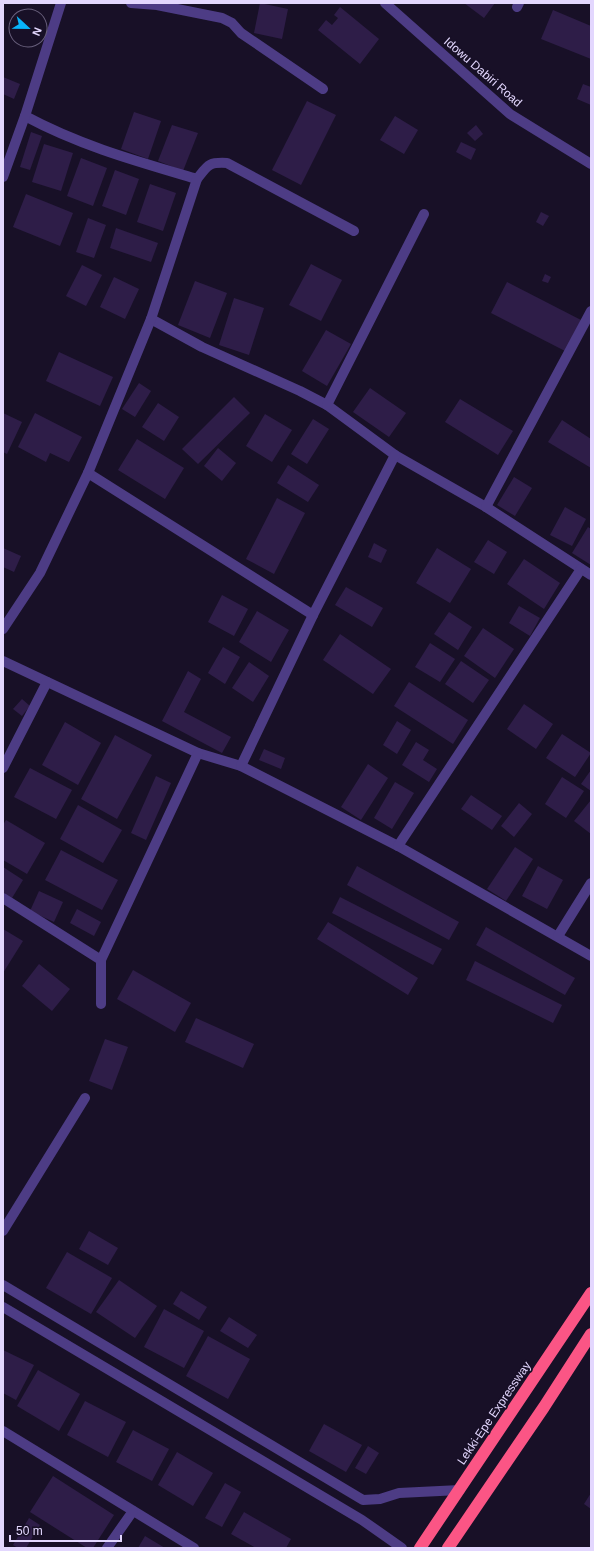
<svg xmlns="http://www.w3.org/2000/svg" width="594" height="1551" font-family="Helvetica,sans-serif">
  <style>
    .building { fill: #2e1d48 }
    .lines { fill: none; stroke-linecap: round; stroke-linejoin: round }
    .minor { stroke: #4d3c85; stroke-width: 10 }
    .highway { stroke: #fb5585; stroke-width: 12 }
    .labels { text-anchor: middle; stroke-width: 3.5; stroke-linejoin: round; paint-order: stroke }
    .street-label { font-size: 12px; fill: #e3d7fe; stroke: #181027 }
  </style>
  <rect width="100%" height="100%" fill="#181027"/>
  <g class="building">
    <polygon points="260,3 288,9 282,39 254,33"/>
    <polygon points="464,3 495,3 484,18"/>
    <polygon points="340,7 379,39 360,64 318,30 326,20 332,25 338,18 334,15"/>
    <polygon points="553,10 591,26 591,59 541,39"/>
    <polygon points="3,77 20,84 14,99 3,94"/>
    <polygon points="583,84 591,87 591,105 577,99"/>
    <polygon points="307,101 336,115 301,185 272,170"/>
    <polygon points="134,112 161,121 148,159 121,149"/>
    <polygon points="395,116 418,130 404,154 380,140"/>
    <polygon points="172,125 198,133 183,171 158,161"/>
    <polygon points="476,125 483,134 475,141 467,133"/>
    <polygon points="31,132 42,136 30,170 20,167"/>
    <polygon points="461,142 476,149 471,160 456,152"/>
    <polygon points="44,144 73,153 61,191 32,182"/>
    <polygon points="81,158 107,168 93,206 67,196"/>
    <polygon points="115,170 139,179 126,215 102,206"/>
    <polygon points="150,184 176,193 163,231 137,222"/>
    <polygon points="26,194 73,213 60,246 13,227"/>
    <polygon points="541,212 549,216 543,226 536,222"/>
    <polygon points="88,218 106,225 94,258 76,252"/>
    <polygon points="116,228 158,243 151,262 110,248"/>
    <polygon points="311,264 342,280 321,321 289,305"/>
    <polygon points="82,265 102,275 86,306 66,296"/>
    <polygon points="545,274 551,277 548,283 542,281"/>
    <polygon points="114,277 139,289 125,319 100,307"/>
    <polygon points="195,281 227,293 210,338 178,325"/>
    <polygon points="507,282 581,320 565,351 491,313"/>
    <polygon points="234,298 264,308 249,355 219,345"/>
    <polygon points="326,330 351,344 327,386 302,371"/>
    <polygon points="59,352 113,377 100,406 46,381"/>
    <polygon points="139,383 151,391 135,417 122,409"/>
    <polygon points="370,388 406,413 389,437 353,412"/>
    <polygon points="234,397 250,413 198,464 182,449"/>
    <polygon points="460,399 513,431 498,455 445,422"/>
    <polygon points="158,403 179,417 164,441 142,427"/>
    <polygon points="3,413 22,422 7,454 3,452"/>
    <polygon points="35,413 82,437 69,462 50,453 46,462 18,447"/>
    <polygon points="265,414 292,430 272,462 246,446"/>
    <polygon points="313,419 329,429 307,464 291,454"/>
    <polygon points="562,420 591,439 591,468 548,442"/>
    <polygon points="137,439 184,468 165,499 118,470"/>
    <polygon points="218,448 236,463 222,481 204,466"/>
    <polygon points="288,465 319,485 308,502 277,483"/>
    <polygon points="514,477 532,488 515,516 497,505"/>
    <polygon points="277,498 305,513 274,574 246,559"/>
    <polygon points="565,507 586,519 572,546 550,535"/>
    <polygon points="588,527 591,529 591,565 572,553"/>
    <polygon points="488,540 507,552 494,574 474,562"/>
    <polygon points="374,543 387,550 381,563 368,557"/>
    <polygon points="3,548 21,556 14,572 3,567"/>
    <polygon points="437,548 471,569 450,603 416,583"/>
    <polygon points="524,559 560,583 544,609 507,584"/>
    <polygon points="346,587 383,608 372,627 335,605"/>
    <polygon points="222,595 248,609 234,636 208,622"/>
    <polygon points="519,606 540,618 530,636 509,623"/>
    <polygon points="257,611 289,630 271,662 239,642"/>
    <polygon points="449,612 472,627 458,650 434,634"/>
    <polygon points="483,628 514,649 495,678 464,656"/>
    <polygon points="340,634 391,669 373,694 323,660"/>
    <polygon points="430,643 455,659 440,682 415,667"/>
    <polygon points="223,647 240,657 225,684 208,673"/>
    <polygon points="461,661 489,680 473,703 445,684"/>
    <polygon points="249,662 269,676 253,702 232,688"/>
    <polygon points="188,671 201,679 184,712 231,737 222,753 162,721"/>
    <polygon points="409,682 468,720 453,744 394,706"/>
    <polygon points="22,699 30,706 22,716 13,709"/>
    <polygon points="524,704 553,724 536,749 507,729"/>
    <polygon points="397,721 411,730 397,754 383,745"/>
    <polygon points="65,722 101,743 78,785 42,765"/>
    <polygon points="562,734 591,753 575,777 546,758"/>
    <polygon points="115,735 152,755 117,819 81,799"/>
    <polygon points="416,742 429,750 423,760 437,769 429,782 402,765"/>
    <polygon points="264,749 285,758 281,769 259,760"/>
    <polygon points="368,764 388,778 361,820 341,807"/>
    <polygon points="30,768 72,790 56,819 14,797"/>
    <polygon points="591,770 591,791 581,784"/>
    <polygon points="156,776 171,783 146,840 131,833"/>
    <polygon points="562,777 584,791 566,818 545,804"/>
    <polygon points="395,782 414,793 392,829 374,818"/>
    <polygon points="471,795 502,816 492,830 461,809"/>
    <polygon points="591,800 591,834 574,821"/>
    <polygon points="519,803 532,814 514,837 501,826"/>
    <polygon points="78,805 122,830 103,863 60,839"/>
    <polygon points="6,820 45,843 27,874 3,860 3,825"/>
    <polygon points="515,847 533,859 506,901 487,889"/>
    <polygon points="61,850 118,880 102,910 45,880"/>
    <polygon points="357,866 459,922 449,940 347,885"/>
    <polygon points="538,866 563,880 547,909 522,896"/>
    <polygon points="3,867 23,880 12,898 3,892"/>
    <polygon points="39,891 63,902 54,922 30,911"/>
    <polygon points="340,897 442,949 433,965 332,913"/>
    <polygon points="77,909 101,922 94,936 70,923"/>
    <polygon points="328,922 418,978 408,995 317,939"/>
    <polygon points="486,927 575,978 565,995 476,945"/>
    <polygon points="3,929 23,941 3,973"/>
    <polygon points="475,961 562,1005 553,1023 466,980"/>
    <polygon points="39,964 70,989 52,1011 22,986"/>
    <polygon points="133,970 191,1003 175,1032 117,999"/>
    <polygon points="196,1018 254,1044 243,1068 185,1042"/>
    <polygon points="105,1039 128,1047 112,1090 89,1081"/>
    <polygon points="89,1231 118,1248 108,1265 79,1249"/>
    <polygon points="67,1252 112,1278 91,1314 46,1288"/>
    <polygon points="119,1280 157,1306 135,1338 96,1312"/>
    <polygon points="181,1291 207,1307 199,1320 173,1304"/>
    <polygon points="164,1309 204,1331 184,1368 144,1347"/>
    <polygon points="229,1317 257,1335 248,1348 220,1331"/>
    <polygon points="208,1336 250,1359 228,1399 186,1376"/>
    <polygon points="3,1350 34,1365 16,1400 3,1393"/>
    <polygon points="38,1370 80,1394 59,1431 17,1406"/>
    <polygon points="85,1401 126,1422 108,1457 67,1435"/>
    <polygon points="324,1424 362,1445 346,1472 309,1451"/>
    <polygon points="133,1430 169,1449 152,1481 116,1462"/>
    <polygon points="368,1446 379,1453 366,1474 355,1468"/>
    <polygon points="177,1452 213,1473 193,1506 158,1485"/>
    <polygon points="53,1476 114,1515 93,1548 87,1548 30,1512"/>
    <polygon points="225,1483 241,1492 222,1527 205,1518"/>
    <polygon points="591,1493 591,1509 584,1504"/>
    <polygon points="244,1512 291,1539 286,1548 256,1548 231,1534"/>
    <polygon points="29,1518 40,1525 26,1548 18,1548 13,1545"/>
    <polygon points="145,1536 165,1548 138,1548"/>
  </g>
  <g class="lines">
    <g class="minor">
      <polyline points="131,3 157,5 222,18 232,23 241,33 323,89"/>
      <polyline points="385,3 510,114 591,164"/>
      <polyline points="517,7 519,3"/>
      <path d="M25,116C81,146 136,161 197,179"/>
      <polyline points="3,177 25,116 61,3"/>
      <polyline points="151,319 202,347 300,391 327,405 395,455 486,507 591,575"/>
      <polyline points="327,405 424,214"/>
      <polyline points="88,473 313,615"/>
      <polyline points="486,507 591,311"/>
      <path d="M3,629L40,573L88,473L151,319L197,179C208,165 208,162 227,163L354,231"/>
      <polyline points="3,661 198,753 241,766 398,846 591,956"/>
      <polyline points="241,766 313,615 395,455"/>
      <polyline points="3,768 47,682"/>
      <polyline points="398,846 581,569"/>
      <polyline points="3,898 101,960"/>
      <polyline points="558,936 591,883"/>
      <polyline points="101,1004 101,960 198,753"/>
      <polyline points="3,1231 85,1098"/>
      <polyline points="3,1285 363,1500 380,1499 399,1493 460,1490"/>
      <polyline points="3,1307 362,1520 402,1548"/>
      <polyline points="3,1431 194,1548"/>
      <polyline points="107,1548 133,1511"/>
    </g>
    <g class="highway">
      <polyline points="420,1548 591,1293"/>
      <polyline points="448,1548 544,1407 591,1334"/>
    </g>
  </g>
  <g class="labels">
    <g class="street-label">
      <text transform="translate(483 72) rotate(41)" y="4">Idowu Dabiri Road</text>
      <text transform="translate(494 1413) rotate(-56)" y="4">Lekki-Epe Expressway</text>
    </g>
  </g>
  <rect width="594" height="1551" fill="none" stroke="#e3d7fe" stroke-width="8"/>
  <g transform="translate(28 28) rotate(112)"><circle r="19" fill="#181027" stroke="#69607d"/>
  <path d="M0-3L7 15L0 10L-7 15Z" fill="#08b3f9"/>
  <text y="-6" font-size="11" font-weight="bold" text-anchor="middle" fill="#e3d7fe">N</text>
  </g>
  <path d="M10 1535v6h111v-6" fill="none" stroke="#e3d7fe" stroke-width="2"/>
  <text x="16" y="1535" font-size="12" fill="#e3d7fe" stroke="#181027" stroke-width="3" paint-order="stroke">50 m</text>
</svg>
